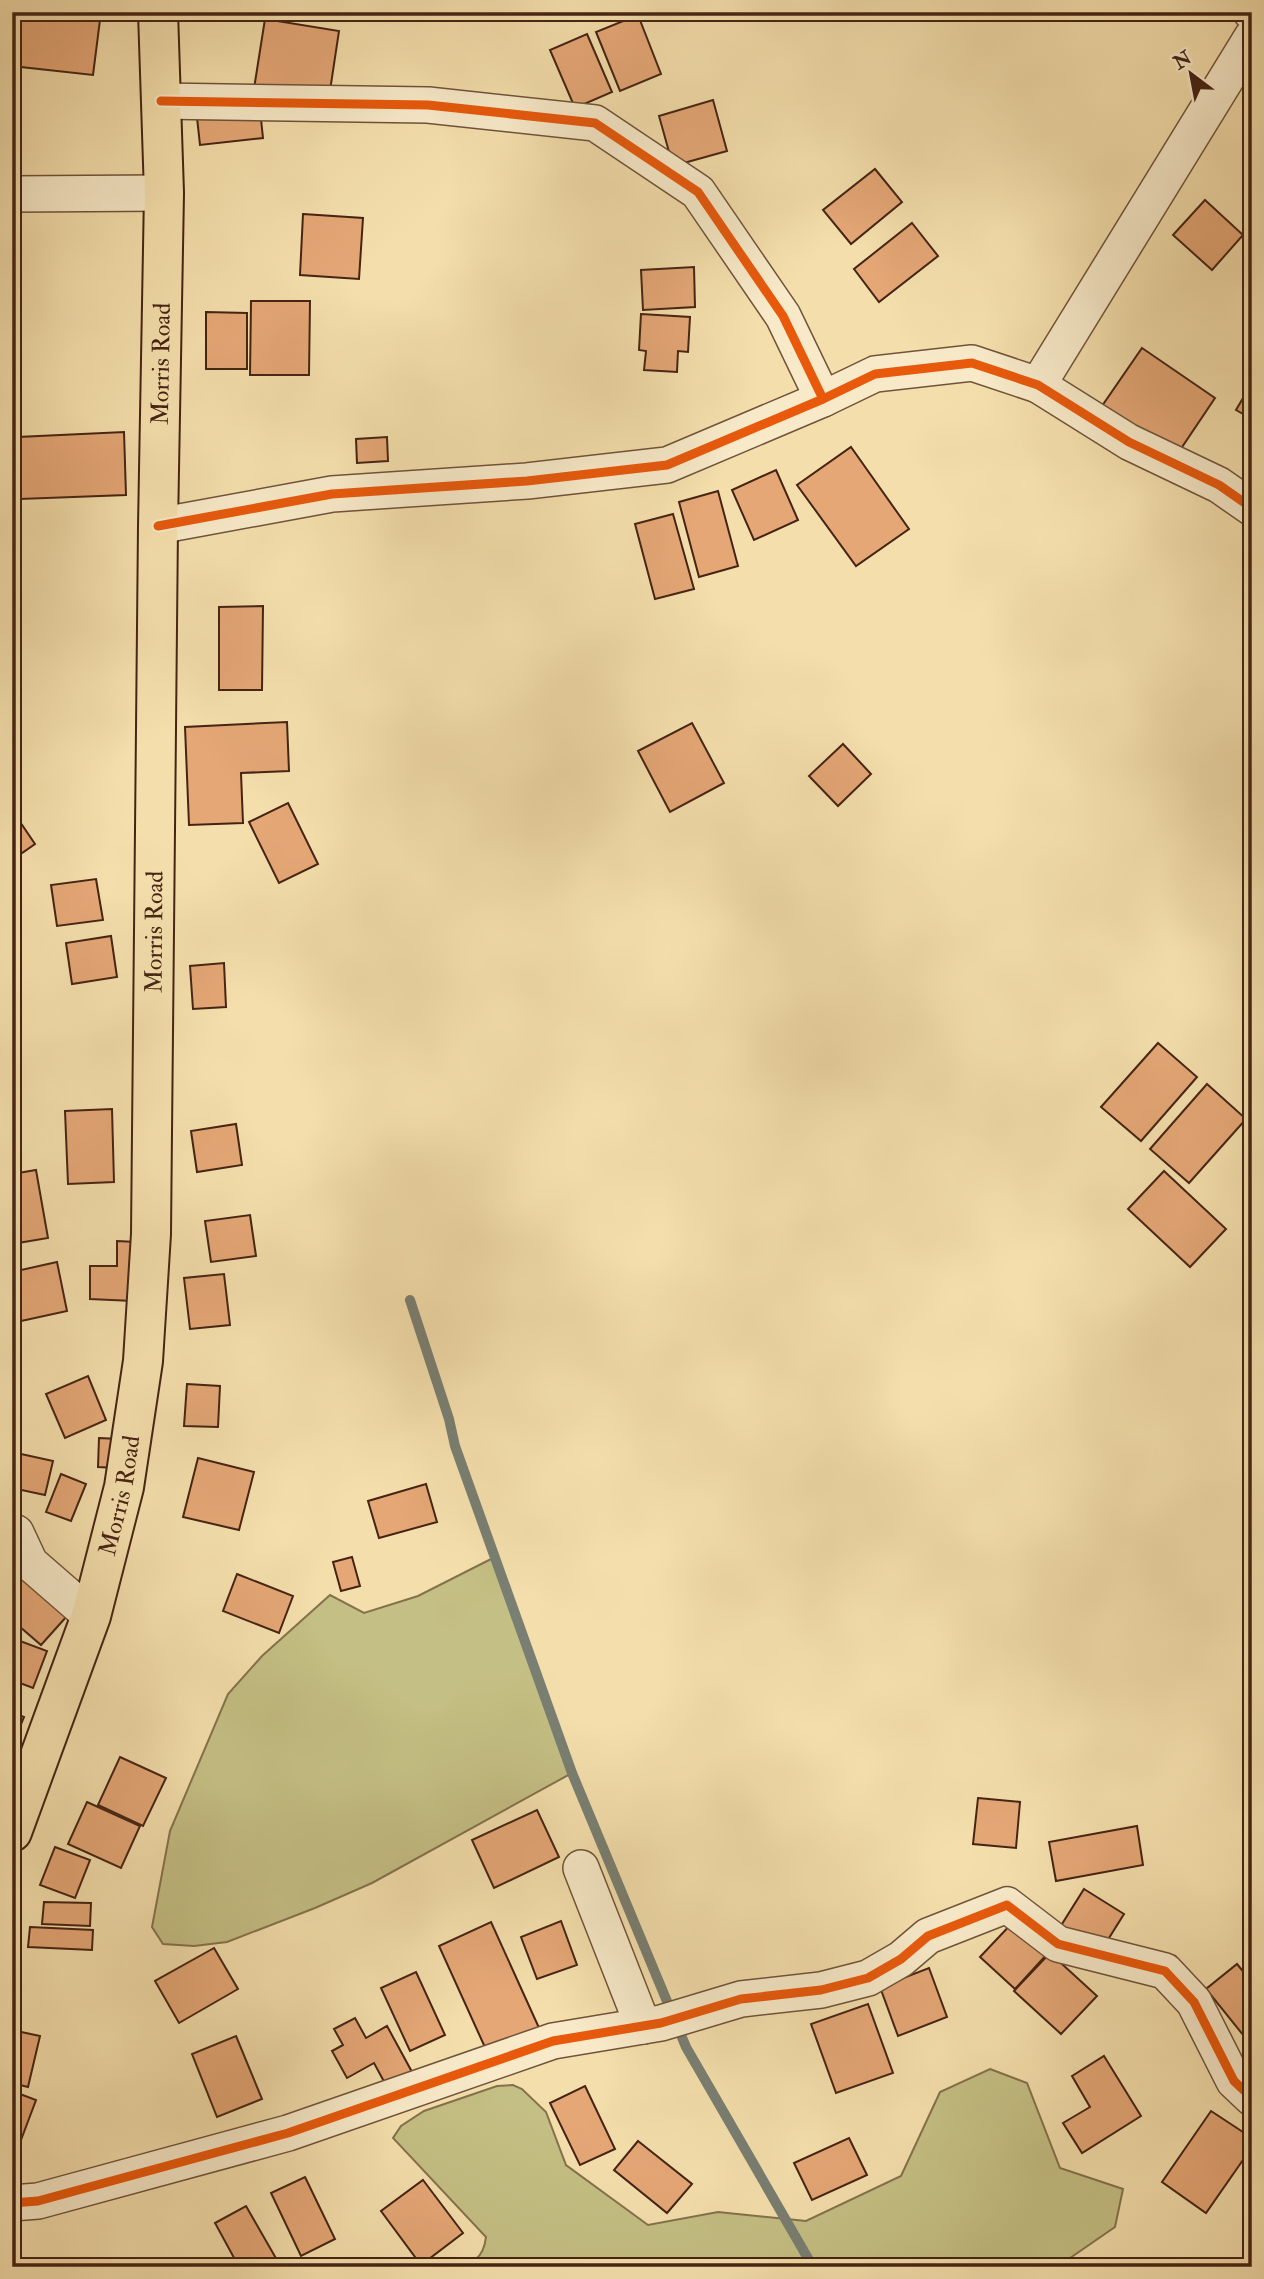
<svg xmlns="http://www.w3.org/2000/svg" width="1264" height="2279" font-family="'IM FELL Double Pica',serif">
  <style>
    .green { fill: #c4bf84; stroke: #84724c; stroke-width: 2 }
    .lines { fill: none; stroke-linecap: round; stroke-linejoin: round }
    .stream { stroke: #797f72; stroke-width: 10 }
    .building { fill: #e5a776; stroke: #452414; stroke-width: 2 }
    .minor-casing { stroke: #71533a; stroke-width: 38 }
    .major-casing { stroke: #452414; stroke-width: 42 }
    .minor { stroke: #f8eac9; stroke-width: 35 }
    .major { stroke: #f4dfac; stroke-width: 38 }
    .cycleway-casing { stroke: #f8eac9; stroke-width: 13 }
    .cycleway { stroke: #e8590c; stroke-width: 9 }
    .labels { text-anchor: middle; stroke-width: 7; stroke-linejoin: round; paint-order: stroke }
    .street-label { font-size: 24px; fill: #452414; stroke: #f8eac9 }
  </style>
  <rect width="100%" height="100%" fill="#f4dfac"/>
  <filter id="stains"><feTurbulence type="fractalNoise" baseFrequency=".00286" numOctaves="4"/><feColorMatrix values="0 0 0 0 .2 0 0 0 0 .09 0 0 0 0 .02 0 0 0 .5 -.17"/></filter>
  <radialGradient id="worn" r=".72"><stop offset=".6" stop-color="#630" stop-opacity="0"/><stop offset="1" stop-color="#630" stop-opacity=".3"/></radialGradient>
  <g class="green">
    <polygon points="495,1557 572,1773 372,1883 315,1908 227,1942 194,1946 163,1944 152,1927 170,1831 228,1694 262,1656 330,1595 364,1613 418,1596"/>
    <path d="M990,2069L1027,2083L1060,2168L1123,2189L1115,2227L1057,2267H448C471,2263 483,2262 486,2237L393,2138L401,2126L424,2111L497,2086L513,2085L522,2089L546,2112L566,2165L648,2225L718,2212L806,2221L901,2176L940,2092Z"/>
  </g>
  <g class="lines">
    <polyline class="stream" points="410,1300 449,1419 455,1446 572,1773 686,2047 813,2267"/>
  </g>
  <g class="building">
    <polygon points="12,12 101,12 93,75 12,66"/>
    <polygon points="638,15 661,74 620,91 596,32"/>
    <polygon points="265,19 339,31 328,104 253,95"/>
    <polygon points="587,34 612,92 575,108 550,50"/>
    <polygon points="259,100 263,138 200,145 196,108"/>
    <polygon points="713,100 727,151 673,166 659,116"/>
    <polygon points="875,169 902,202 851,244 823,210"/>
    <polygon points="1205,200 1243,235 1212,270 1173,235"/>
    <polygon points="303,214 363,218 359,279 300,275"/>
    <polygon points="912,223 938,256 879,302 854,269"/>
    <polygon points="694,267 695,307 643,310 641,270"/>
    <polygon points="251,301 310,301 309,375 250,375"/>
    <polygon points="206,312 247,313 247,369 206,369"/>
    <polygon points="641,314 690,317 688,352 678,351 677,372 644,370 646,351 639,350"/>
    <polygon points="1142,348 1215,398 1176,456 1102,406"/>
    <polygon points="1252,383 1252,419 1236,410"/>
    <polygon points="124,432 126,495 20,499 18,437"/>
    <polygon points="387,437 388,461 357,463 356,439"/>
    <polygon points="851,447 909,529 856,566 797,485"/>
    <polygon points="776,470 798,520 754,540 732,490"/>
    <polygon points="718,491 738,566 699,577 679,502"/>
    <polygon points="673,514 694,589 655,599 635,524"/>
    <polygon points="263,606 262,690 219,690 219,607"/>
    <polygon points="287,722 289,771 241,773 243,823 189,825 185,727"/>
    <polygon points="692,723 724,783 670,812 638,751"/>
    <polygon points="843,744 871,774 838,806 809,776"/>
    <polygon points="288,803 318,864 279,883 249,822"/>
    <polygon points="12,810 35,844 12,860"/>
    <polygon points="96,879 103,920 57,926 51,885"/>
    <polygon points="111,936 117,977 72,984 66,943"/>
    <polygon points="224,963 226,1007 193,1009 190,966"/>
    <polygon points="1158,1043 1197,1077 1141,1141 1101,1107"/>
    <polygon points="1207,1084 1246,1119 1189,1183 1150,1149"/>
    <polygon points="112,1109 114,1182 68,1184 65,1111"/>
    <polygon points="236,1124 242,1165 197,1172 191,1131"/>
    <polygon points="36,1170 48,1238 12,1244 12,1174"/>
    <polygon points="1164,1171 1226,1229 1190,1267 1128,1209"/>
    <polygon points="250,1215 256,1256 211,1262 205,1221"/>
    <polygon points="117,1241 136,1242 133,1301 90,1299 90,1266 117,1266"/>
    <polygon points="57,1262 67,1311 12,1323 12,1272"/>
    <polygon points="224,1274 230,1325 190,1329 184,1278"/>
    <polygon points="88,1376 106,1420 65,1438 46,1394"/>
    <polygon points="187,1384 220,1386 218,1427 184,1426"/>
    <polygon points="99,1438 119,1439 117,1468 98,1467"/>
    <polygon points="12,1452 53,1461 45,1495 12,1488"/>
    <polygon points="198,1458 254,1472 239,1530 183,1517"/>
    <polygon points="61,1474 86,1484 71,1521 46,1512"/>
    <polygon points="426,1484 437,1522 379,1538 368,1501"/>
    <polygon points="352,1557 360,1586 341,1591 333,1562"/>
    <polygon points="237,1574 293,1596 279,1633 223,1611"/>
    <polygon points="22,1576 67,1616 41,1645 12,1620 12,1586"/>
    <polygon points="12,1638 47,1651 33,1688 12,1680"/>
    <polygon points="12,1712 24,1717 12,1746"/>
    <polygon points="120,1757 166,1778 143,1826 98,1805"/>
    <polygon points="978,1798 1020,1802 1016,1848 973,1844"/>
    <polygon points="87,1802 140,1826 121,1868 68,1844"/>
    <polygon points="537,1810 559,1857 494,1888 472,1840"/>
    <polygon points="1137,1826 1143,1865 1056,1881 1049,1842"/>
    <polygon points="55,1847 90,1860 75,1898 40,1885"/>
    <polygon points="1084,1889 1124,1914 1097,1957 1057,1932"/>
    <polygon points="44,1902 91,1903 90,1926 42,1924"/>
    <polygon points="1015,1920 1049,1952 1015,1989 980,1957"/>
    <polygon points="561,1921 577,1965 537,1979 521,1937"/>
    <polygon points="491,1922 540,2030 488,2054 439,1946"/>
    <polygon points="30,1927 93,1930 92,1950 28,1947"/>
    <polygon points="214,1948 238,1989 179,2023 155,1981"/>
    <polygon points="1050,1953 1097,1996 1061,2034 1014,1991"/>
    <polygon points="1237,1964 1252,1982 1252,2046 1206,1989"/>
    <polygon points="929,1968 947,2017 898,2036 880,1987"/>
    <polygon points="416,1972 445,2035 410,2051 381,1988"/>
    <polygon points="868,2004 893,2073 836,2093 811,2024"/>
    <polygon points="355,2018 366,2038 387,2026 412,2072 387,2087 374,2063 347,2078 332,2051 343,2045 334,2029"/>
    <polygon points="12,2030 40,2036 28,2087 12,2083"/>
    <polygon points="236,2036 262,2099 217,2117 192,2054"/>
    <polygon points="1104,2056 1141,2116 1082,2153 1063,2123 1090,2107 1072,2076"/>
    <polygon points="585,2086 615,2149 580,2165 550,2103"/>
    <polygon points="20,2094 36,2100 21,2140 12,2136 12,2104 15,2105"/>
    <polygon points="1211,2111 1252,2138 1252,2147 1206,2213 1162,2182"/>
    <polygon points="849,2138 867,2175 812,2200 794,2163"/>
    <polygon points="638,2141 692,2184 667,2213 614,2170"/>
    <polygon points="305,2177 335,2239 301,2256 271,2193"/>
    <polygon points="423,2180 463,2233 421,2265 381,2211"/>
    <polygon points="246,2206 281,2267 239,2267 215,2223"/>
  </g>
  <g class="lines">
    <defs>
      <g id="minor">
        <polyline points="1251,12 1252,13"/>
        <polyline points="161,101 428,105 595,123 698,192 783,316 823,399"/>
        <polyline points="12,194 164,193"/>
        <polyline points="1038,385 1252,37"/>
        <polyline points="158,526 332,494 527,481 667,465 823,399 875,374 972,363 1038,385 1129,442 1219,485 1252,508"/>
        <polyline points="12,1531 16,1533 30,1563 91,1616"/>
        <polyline points="581,1868 643,2026"/>
        <polyline points="12,2203 38,2201 288,2133 553,2041 661,2023 741,1999 821,1990 868,1978 901,1959 928,1936 1007,1905 1058,1944 1165,1971 1194,2002 1234,2081 1252,2098"/>
      </g>
      <g id="major">
        <path id="s1" d="M12,1832L91,1616L124,1487L143,1361L151,1234L158,526L164,193L158,12"/>
      </g>
    </defs>
    <use href="#minor" class="minor-casing"/>
    <use href="#major" class="major-casing"/>
    <use href="#minor" class="minor"/>
    <use href="#major" class="major"/>
    <defs>
      <g id="cycleway">
        <polyline points="161,101 428,105 595,123 698,192 783,316 823,399"/>
        <polyline points="158,526 332,494 527,481 667,465 823,399 875,374 972,363 1038,385 1129,442 1219,485 1252,508"/>
        <polyline points="12,2203 38,2201 288,2133 553,2041 661,2023 741,1999 821,1990 868,1978 901,1959 928,1936 1007,1905 1058,1944 1165,1971 1194,2002 1234,2081 1252,2098"/>
      </g>
    </defs>
    <use href="#cycleway" class="cycleway-casing"/>
    <use href="#cycleway" class="cycleway"/>
  </g>
  <g class="labels">
    <g class="street-label">
      <text dy="8" stroke="none"><textPath href="#s1" startOffset="1488">Morris Road</textPath></text>
      <text dy="8" stroke="none"><textPath href="#s1" startOffset="920">Morris Road</textPath></text>
      <text dy="8" stroke="none"><textPath href="#s1" startOffset="354">Morris Road</textPath></text>
    </g>
  </g>
  <rect width="1264" height="2279" fill="none" stroke="#f4dfac" stroke-width="42"/>
  <rect x="14" y="14" width="1236" height="2251" fill="none" stroke="#452414" stroke-width="3.5"/>
  <rect x="21" y="21" width="1222" height="2237" fill="none" stroke="#452414" stroke-width="2"/>
  <g transform="translate(1191 74) rotate(328)" stroke="#f8eac9" stroke-width="5" paint-order="stroke">
  <path d="M0-5L12 26L0 18L-12 26Z" fill="#452414"/>
  <text y="-10" font-size="19" font-weight="bold" text-anchor="middle" fill="#452414">N</text>
  </g>
  <rect width="100%" height="100%" filter="url(#stains)"/>
  <rect width="100%" height="100%" fill="url(#worn)"/>
</svg>
